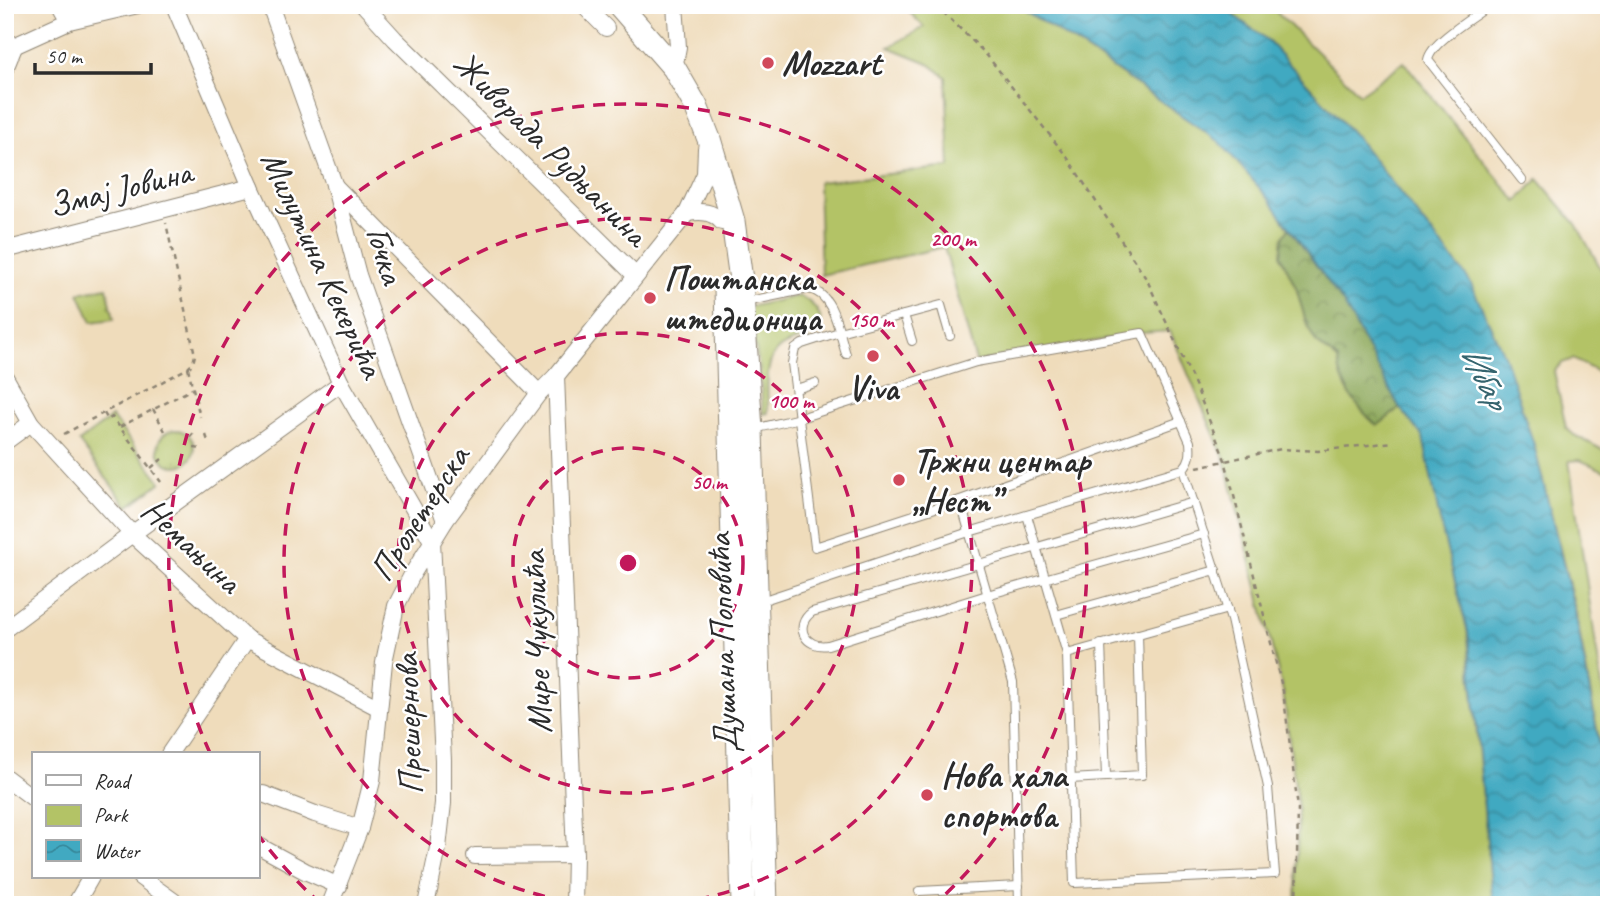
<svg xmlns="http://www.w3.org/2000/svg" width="1614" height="910" font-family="Caveat,sans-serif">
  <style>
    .green { fill: #b3c366; stroke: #6f7748; stroke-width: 2 }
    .forest { fill: url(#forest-crowns); stroke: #5c6a43; stroke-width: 2 }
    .park { fill: url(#park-tufts); stroke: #6f7748; stroke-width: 2 }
    .water { fill: url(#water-waves); stroke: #366a76; stroke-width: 2 }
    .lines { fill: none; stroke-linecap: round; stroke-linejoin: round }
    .service-casing { stroke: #8d8473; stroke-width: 10 }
    .minor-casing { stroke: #8d8473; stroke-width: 18 }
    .secondary-casing { stroke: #8d8473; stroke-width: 25 }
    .path { stroke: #8d8473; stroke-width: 2.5; stroke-dasharray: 5 5; stroke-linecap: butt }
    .service { stroke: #fff; stroke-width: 8 }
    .minor { stroke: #fff; stroke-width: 16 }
    .secondary { stroke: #fff; stroke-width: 23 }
    .ring { fill: none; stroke: #c2185b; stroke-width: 3.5; stroke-dasharray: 12 9 }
    .poi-dot { fill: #d1495b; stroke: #fff; stroke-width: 2.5 }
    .labels { text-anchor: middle; stroke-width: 5; stroke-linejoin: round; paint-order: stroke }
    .poi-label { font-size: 35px; font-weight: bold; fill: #2b2b2b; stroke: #fff; text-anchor: start }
    .street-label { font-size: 35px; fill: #2b2b2b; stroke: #fff }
    .water-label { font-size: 37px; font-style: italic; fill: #35646e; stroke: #fff }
    .centre { fill: #c2185b; stroke: #fff; stroke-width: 3.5 }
    .ring-label { font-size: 21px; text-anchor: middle; font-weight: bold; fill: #c2185b; stroke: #fff; stroke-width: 5; stroke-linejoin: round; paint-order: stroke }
  </style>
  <defs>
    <pattern id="forest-crowns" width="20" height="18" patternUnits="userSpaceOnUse" patternTransform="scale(1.75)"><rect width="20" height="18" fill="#8ea95b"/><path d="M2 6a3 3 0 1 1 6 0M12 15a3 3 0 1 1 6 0" fill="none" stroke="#748a4b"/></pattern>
    <pattern id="park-tufts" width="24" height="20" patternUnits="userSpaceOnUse" patternTransform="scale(1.75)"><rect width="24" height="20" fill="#b3c366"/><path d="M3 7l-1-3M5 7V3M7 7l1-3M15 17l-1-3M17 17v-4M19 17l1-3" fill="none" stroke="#929f54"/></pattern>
    <pattern id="water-waves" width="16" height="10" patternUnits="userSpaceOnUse" patternTransform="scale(1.75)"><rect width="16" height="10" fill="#41a9c1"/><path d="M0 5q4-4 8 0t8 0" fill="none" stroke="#378a9d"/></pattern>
  </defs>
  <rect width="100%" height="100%" fill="#fff"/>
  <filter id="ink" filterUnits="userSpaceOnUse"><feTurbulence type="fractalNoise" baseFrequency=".0143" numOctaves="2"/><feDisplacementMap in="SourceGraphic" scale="14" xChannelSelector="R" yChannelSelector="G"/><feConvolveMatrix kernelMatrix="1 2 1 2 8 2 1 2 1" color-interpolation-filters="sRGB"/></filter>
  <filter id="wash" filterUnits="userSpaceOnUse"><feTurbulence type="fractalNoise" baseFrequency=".00686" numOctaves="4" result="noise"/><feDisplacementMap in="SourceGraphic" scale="28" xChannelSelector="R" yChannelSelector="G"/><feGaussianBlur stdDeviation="1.57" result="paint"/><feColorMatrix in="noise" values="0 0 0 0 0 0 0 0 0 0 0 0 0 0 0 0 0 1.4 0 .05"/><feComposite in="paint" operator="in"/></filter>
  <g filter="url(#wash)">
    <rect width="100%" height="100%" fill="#efdcbb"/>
    <g class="green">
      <path d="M903,5H1016L1093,55L1220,142L1270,200L1289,228L1283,238L1281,256L1296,287L1307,325L1316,342L1338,360C1341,388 1357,406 1377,426L1400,408L1423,437L1442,530L1467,629L1493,905H1296L1298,808L1283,691L1225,460L1170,331L1142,333L976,362L944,247L821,275L818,182L950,167L946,77L926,62L889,47L924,27Z"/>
      <polygon points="1220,5 1269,5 1360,94 1404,62 1517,202 1538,179 1576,224 1609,283 1609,381 1606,376 1573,359 1562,363 1554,371 1566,428 1574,435 1609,453 1609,473 1580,460 1569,461 1602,687 1609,708 1609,796 1576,612 1534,445 1504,355 1469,280 1355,136 1267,40"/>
      <path d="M798,296C812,300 831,320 813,333C799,343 781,340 772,358C765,374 768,396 768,413L763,414L760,372L748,307Z"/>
      <polygon points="112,417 161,482 128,507 79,442"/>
    </g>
    <path class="forest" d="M1289,228L1344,304L1400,408L1377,426C1357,407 1341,388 1338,360L1316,342L1307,325L1296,287L1281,256L1283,238Z"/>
    <g class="park">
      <polygon points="107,287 114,319 92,322 79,293"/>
      <circle cx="176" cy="448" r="18"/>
    </g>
    <polygon class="water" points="1016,5 1220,5 1267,40 1355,136 1469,280 1504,355 1534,445 1575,612 1609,796 1609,905 1493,905 1468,632 1442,530 1423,437 1400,408 1344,304 1270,200 1220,142 1094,55"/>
  </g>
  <g filter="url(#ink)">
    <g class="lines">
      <defs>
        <g id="service">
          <path d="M1490,5C1474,17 1431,42 1428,60L1522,180"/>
          <path d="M745,302L808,289C834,292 839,333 846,354"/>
          <polyline points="904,315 912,341"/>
          <polyline points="950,336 941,305 839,332 802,344 795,349 792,363 815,547 960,500 1181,421"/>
          <polyline points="796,389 815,383"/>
          <path d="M754,429L800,418L976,362L1142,333L1190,442C1191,453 1191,460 1183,469L969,532L758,602"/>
          <polyline points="960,500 1013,682 1019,903"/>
          <path d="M1194,502L812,612C793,626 805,649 828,645L987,595L1204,534"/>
          <polyline points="1027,515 1067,654 1074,883 1275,874 1268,787 1231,620 1183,469"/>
          <polyline points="1056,615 1216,570"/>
          <polyline points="1101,644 1106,777"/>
          <polyline points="1067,654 1228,609"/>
          <polyline points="1070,779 1142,775 1138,634"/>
          <polyline points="919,891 1019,886"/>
        </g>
        <g id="minor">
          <polyline points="60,5 69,21"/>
          <polyline points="174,5 251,187 341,383 432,541 443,760 443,803 438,848 426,905"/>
          <polyline points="270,5 334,184 358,275 445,521"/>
          <polyline points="364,5 395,39 635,275"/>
          <polyline points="583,5 606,28"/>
          <polyline points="5,50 69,21 138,5"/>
          <polyline points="674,68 678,47 675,5"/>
          <polyline points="5,69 14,47"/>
          <polyline points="334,185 539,393"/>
          <path d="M687,213C702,211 712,211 722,222"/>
          <polyline points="5,250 251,187"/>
          <polyline points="556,376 575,855 574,905"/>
          <polyline points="5,377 31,423 132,534 247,639 379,708"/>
          <polyline points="5,442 31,423"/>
          <polyline points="5,629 132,534 341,383"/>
          <polyline points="169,754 247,639"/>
          <polyline points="5,777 33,798"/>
          <polyline points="263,794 315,814 360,828"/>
          <polyline points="257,845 305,871 339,886"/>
          <polyline points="475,856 575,855"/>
          <polyline points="140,877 179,905"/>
          <polyline points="75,905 91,877"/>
          <polyline points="330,905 360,828 372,781 384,662 396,606 413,573 445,521 539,393 556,376 687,213 705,174 706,148"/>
        </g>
        <g id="secondary">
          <polyline points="619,5 674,68 696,106 709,139 733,221 741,280 751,430 766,905"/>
          <polyline points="726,289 743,905"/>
        </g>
      </defs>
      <use href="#service" class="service-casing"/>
      <use href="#minor" class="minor-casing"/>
      <use href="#secondary" class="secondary-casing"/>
      <g class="path">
        <polyline points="936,5 985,53 1067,157 1147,280 1196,387 1225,460 1283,691 1298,808 1296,905"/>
        <polyline points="188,368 200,417"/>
        <polyline points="153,409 166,433"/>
        <polyline points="104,413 108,420 112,417 161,482"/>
        <polyline points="120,427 192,389"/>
        <polyline points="64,434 188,368 193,363 195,355 166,223"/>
        <polyline points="206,435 208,441"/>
        <polyline points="190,437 195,432"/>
        <polyline points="194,448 202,449"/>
        <polyline points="1197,467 1281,449 1318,451 1393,442"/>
        <polyline points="151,468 162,459"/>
      </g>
      <use href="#service" class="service"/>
      <use href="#minor" class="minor"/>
      <use href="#secondary" class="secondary"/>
    </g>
  </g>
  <g class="ring">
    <circle cx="628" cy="563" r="115"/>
    <circle cx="628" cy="563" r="230"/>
    <path d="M586 904A344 344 0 1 1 670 904"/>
    <path d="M321 904A459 459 0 0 1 259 836M210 753A459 459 0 1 1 935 904"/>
  </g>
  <g class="poi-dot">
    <circle cx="768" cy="63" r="7"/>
    <circle cx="650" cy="298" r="7"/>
    <circle cx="873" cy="356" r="7"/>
    <circle cx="899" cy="480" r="7"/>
    <circle cx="927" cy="795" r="7"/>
  </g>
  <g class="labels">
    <g class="poi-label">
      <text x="782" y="75">Mozzart</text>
      <text x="664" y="290">Поштанска<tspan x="664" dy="40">штедионица</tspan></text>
      <text x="873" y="400" text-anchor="middle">Viva</text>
      <text x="913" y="472">Тржни центар<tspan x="913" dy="40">„Нест”</tspan></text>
      <text x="941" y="787">Нова хала<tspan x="941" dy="40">спортова</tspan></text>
    </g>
    <g class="street-label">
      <text transform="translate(551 148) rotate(45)" y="12">Живорада Рудњанина</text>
      <text transform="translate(120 188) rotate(-14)" y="12">Змај Јовина</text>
      <text transform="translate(386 255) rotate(73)" y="12">Гочка</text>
      <text transform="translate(323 264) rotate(65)" y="12">Милутина Кекерића</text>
      <text transform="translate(419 513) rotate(-57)" y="12">Пролетерска</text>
      <text transform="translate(192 545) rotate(43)" y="12">Немањина</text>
      <text transform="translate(536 642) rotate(-92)" y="12">Мире Чукулића</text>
      <text transform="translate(722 643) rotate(-92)" y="12">Душана Поповића</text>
      <text transform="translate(408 724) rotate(-92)" y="12">Прешернова</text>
    </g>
    <g class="water-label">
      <text transform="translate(1486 376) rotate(64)" y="13">Ибар</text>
    </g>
  </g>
  <circle cx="628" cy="563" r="10" class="centre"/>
  <g class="ring-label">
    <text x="953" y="246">200 m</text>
    <text x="871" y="327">150 m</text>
    <text x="791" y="408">100 m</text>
    <text x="709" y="489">50 m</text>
  </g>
  <rect width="1614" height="910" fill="none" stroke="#fff" stroke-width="28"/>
  <rect x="32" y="752" width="228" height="126" fill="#ffffff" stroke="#aaaaaa" stroke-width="2"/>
  <rect x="46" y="775" width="35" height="10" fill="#ffffff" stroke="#aaaaaa" stroke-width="2"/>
  <text x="94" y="788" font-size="21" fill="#2b2b2b">Road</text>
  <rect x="46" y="805" width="35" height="21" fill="#b3c366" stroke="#aaaaaa" stroke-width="2"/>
  <text x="94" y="822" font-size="21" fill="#2b2b2b">Park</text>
  <rect x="46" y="840" width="35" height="21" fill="url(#water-waves)" stroke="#aaaaaa" stroke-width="2"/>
  <text x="94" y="858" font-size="21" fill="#2b2b2b">Water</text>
  <path d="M35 63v10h116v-10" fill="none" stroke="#2b2b2b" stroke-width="3.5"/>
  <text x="46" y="63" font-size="21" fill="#2b2b2b" stroke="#ffffff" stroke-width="5" paint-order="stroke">50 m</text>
</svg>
